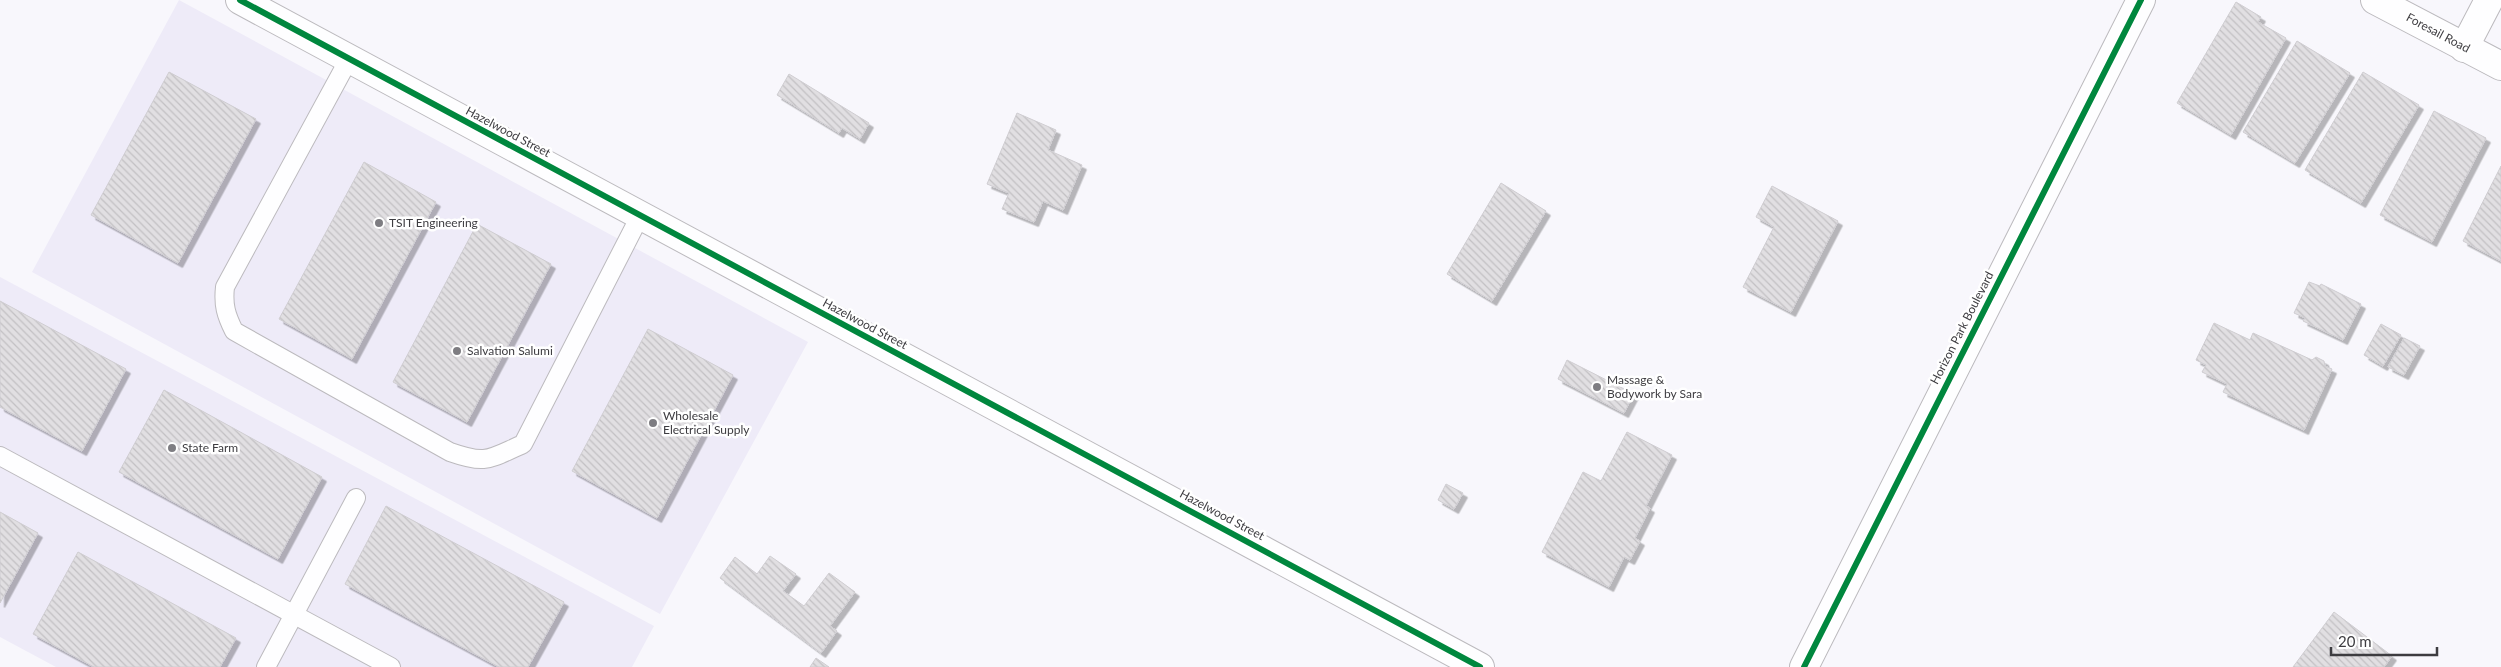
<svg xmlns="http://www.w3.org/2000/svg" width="2501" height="667" font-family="Lato,sans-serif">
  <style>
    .built { fill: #eeebf8 }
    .building { fill: url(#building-back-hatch); stroke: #cfcdd1; filter: url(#shadow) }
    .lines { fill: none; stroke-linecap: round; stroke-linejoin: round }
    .lane-casing { stroke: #bcbabe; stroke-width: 20 }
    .street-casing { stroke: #bcbabe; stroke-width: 30 }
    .secondary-casing { stroke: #bcbabe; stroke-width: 30 }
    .lane { stroke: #fefeff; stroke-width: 18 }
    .street { stroke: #fefeff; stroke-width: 28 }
    .secondary { stroke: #fefeff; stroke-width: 28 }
    .cycleway-casing { stroke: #fff; stroke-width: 9 }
    .cycleway { stroke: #00873e; stroke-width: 6 }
    .poi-dot { fill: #7e7d82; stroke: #fff; stroke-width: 2 }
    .labels { text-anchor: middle; stroke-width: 5; stroke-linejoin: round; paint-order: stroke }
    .street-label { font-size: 12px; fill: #3d3c40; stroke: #fff }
    .poi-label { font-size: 12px; fill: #3d3c40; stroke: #fff; text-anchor: start }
  </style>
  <defs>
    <pattern id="building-back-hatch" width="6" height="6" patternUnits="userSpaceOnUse" patternTransform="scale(1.25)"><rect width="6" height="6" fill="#e1dfe2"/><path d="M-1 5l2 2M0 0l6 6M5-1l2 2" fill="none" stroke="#c2c0c3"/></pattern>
    <filter id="shadow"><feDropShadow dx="4.5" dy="4.5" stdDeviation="0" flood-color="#0004"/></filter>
  </defs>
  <rect width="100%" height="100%" fill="#f8f7fc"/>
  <g class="built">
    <polygon points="179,0 808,342 660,614 32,272"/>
    <polygon points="0,277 654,626 632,667 56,667 0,637"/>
  </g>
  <g class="building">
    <polygon points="2236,2 2261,17 2258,22 2286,38 2231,135 2177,103"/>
    <polygon points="2297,41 2350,73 2295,163 2243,132"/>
    <polygon points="169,72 256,119 178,263 91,215"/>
    <polygon points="2363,72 2419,105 2361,203 2305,170"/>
    <polygon points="789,74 869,123 860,139 842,128 839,133 777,95"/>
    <polygon points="2434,111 2486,138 2432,242 2380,215"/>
    <polygon points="1017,113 1056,130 1048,150 1082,165 1063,210 1043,201 1034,222 1002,209 1009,193 987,184"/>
    <polygon points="364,162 436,202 352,359 279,319"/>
    <polygon points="2501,166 2501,261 2463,241"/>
    <polygon points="1501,183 1546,211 1492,301 1447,274"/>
    <polygon points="1772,186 1838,221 1791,312 1743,287 1774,227 1756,217"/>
    <polygon points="477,224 551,264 467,422 393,382"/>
    <polygon points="2309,282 2320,286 2321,284 2361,304 2343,340 2303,321 2305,318 2294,313"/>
    <polygon points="0,301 126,369 82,451 0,407"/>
    <polygon points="2214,323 2250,340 2253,333 2312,360 2316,357 2324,361 2325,366 2332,369 2304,430 2223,392 2227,384 2202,372 2206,365 2196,360"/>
    <polygon points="2381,324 2401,335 2383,366 2364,355"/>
    <polygon points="648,329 733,375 657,518 572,471"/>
    <polygon points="2404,338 2420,346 2404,375 2388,367"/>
    <polygon points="1567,360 1634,394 1624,413 1558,379"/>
    <polygon points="164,390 322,477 278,559 119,472"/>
    <polygon points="1627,432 1672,455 1646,506 1650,508 1635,538 1640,541 1630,560 1624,557 1609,587 1542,552 1583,472 1601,481"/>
    <polygon points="1446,484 1463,493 1454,509 1438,500"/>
    <polygon points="386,506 564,602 528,667 499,667 345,584"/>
    <polygon points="0,512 38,533 0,603"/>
    <polygon points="78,552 236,638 220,667 94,667 33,634"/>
    <polygon points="770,556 796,574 783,591 804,606 829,573 855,592 830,626 837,631 821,653 720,578 735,557 757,574"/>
    <polygon points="2334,612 2392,656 2384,667 2293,667"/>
    <polygon points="816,658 829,667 810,667"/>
  </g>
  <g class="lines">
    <defs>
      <g id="lane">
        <path d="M349,59L225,287C223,305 226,315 234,331L450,452C487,465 489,459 523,444L640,216"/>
        <polyline points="0,456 391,667"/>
        <polyline points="266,667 356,498"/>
      </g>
      <g id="street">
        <polyline points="240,0 1480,667"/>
        <polyline points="2375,0 2501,66"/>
        <polyline points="2464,48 2489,0"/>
      </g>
      <polyline id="secondary" points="1804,667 2141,0"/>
    </defs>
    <use href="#lane" class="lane-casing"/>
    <use href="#street" class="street-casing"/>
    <use href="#secondary" class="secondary-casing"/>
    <use href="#lane" class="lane"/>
    <use href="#street" class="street"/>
    <use href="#secondary" class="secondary"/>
    <defs>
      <g id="cycleway">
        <polyline points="240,0 1480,667"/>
        <polyline points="1804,667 2141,0"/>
      </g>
    </defs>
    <use href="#cycleway" class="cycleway-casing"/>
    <use href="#cycleway" class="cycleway"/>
  </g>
  <g class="poi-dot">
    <circle cx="379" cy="223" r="5"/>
    <circle cx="457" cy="351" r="5"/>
    <circle cx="1597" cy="387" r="5"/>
    <circle cx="653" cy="423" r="5"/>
    <circle cx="172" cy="448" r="5"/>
  </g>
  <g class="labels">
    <g class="street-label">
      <text transform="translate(2438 33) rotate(28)" y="4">Foresail Road</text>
      <text transform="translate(508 132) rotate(28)" y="4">Hazelwood Street</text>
      <text transform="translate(865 324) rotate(28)" y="4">Hazelwood Street</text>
      <text transform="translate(1962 328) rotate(-63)" y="4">Horizon Park Boulevard</text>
      <text transform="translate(1222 515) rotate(28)" y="4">Hazelwood Street</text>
    </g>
    <g class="poi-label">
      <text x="389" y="227">TSIT Engineering</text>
      <text x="467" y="355">Salvation Salumi</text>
      <text x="1607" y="384">Massage &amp;<tspan x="1607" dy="14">Bodywork by Sara</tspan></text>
      <text x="663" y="420">Wholesale<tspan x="663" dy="14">Electrical Supply</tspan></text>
      <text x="182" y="452">State Farm</text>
    </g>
  </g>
  <path d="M2331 647v8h106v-8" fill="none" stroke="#3d3c40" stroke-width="2.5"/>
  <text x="2338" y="647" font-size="15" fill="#3d3c40" stroke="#ffffff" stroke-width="4" paint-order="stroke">20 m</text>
</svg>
